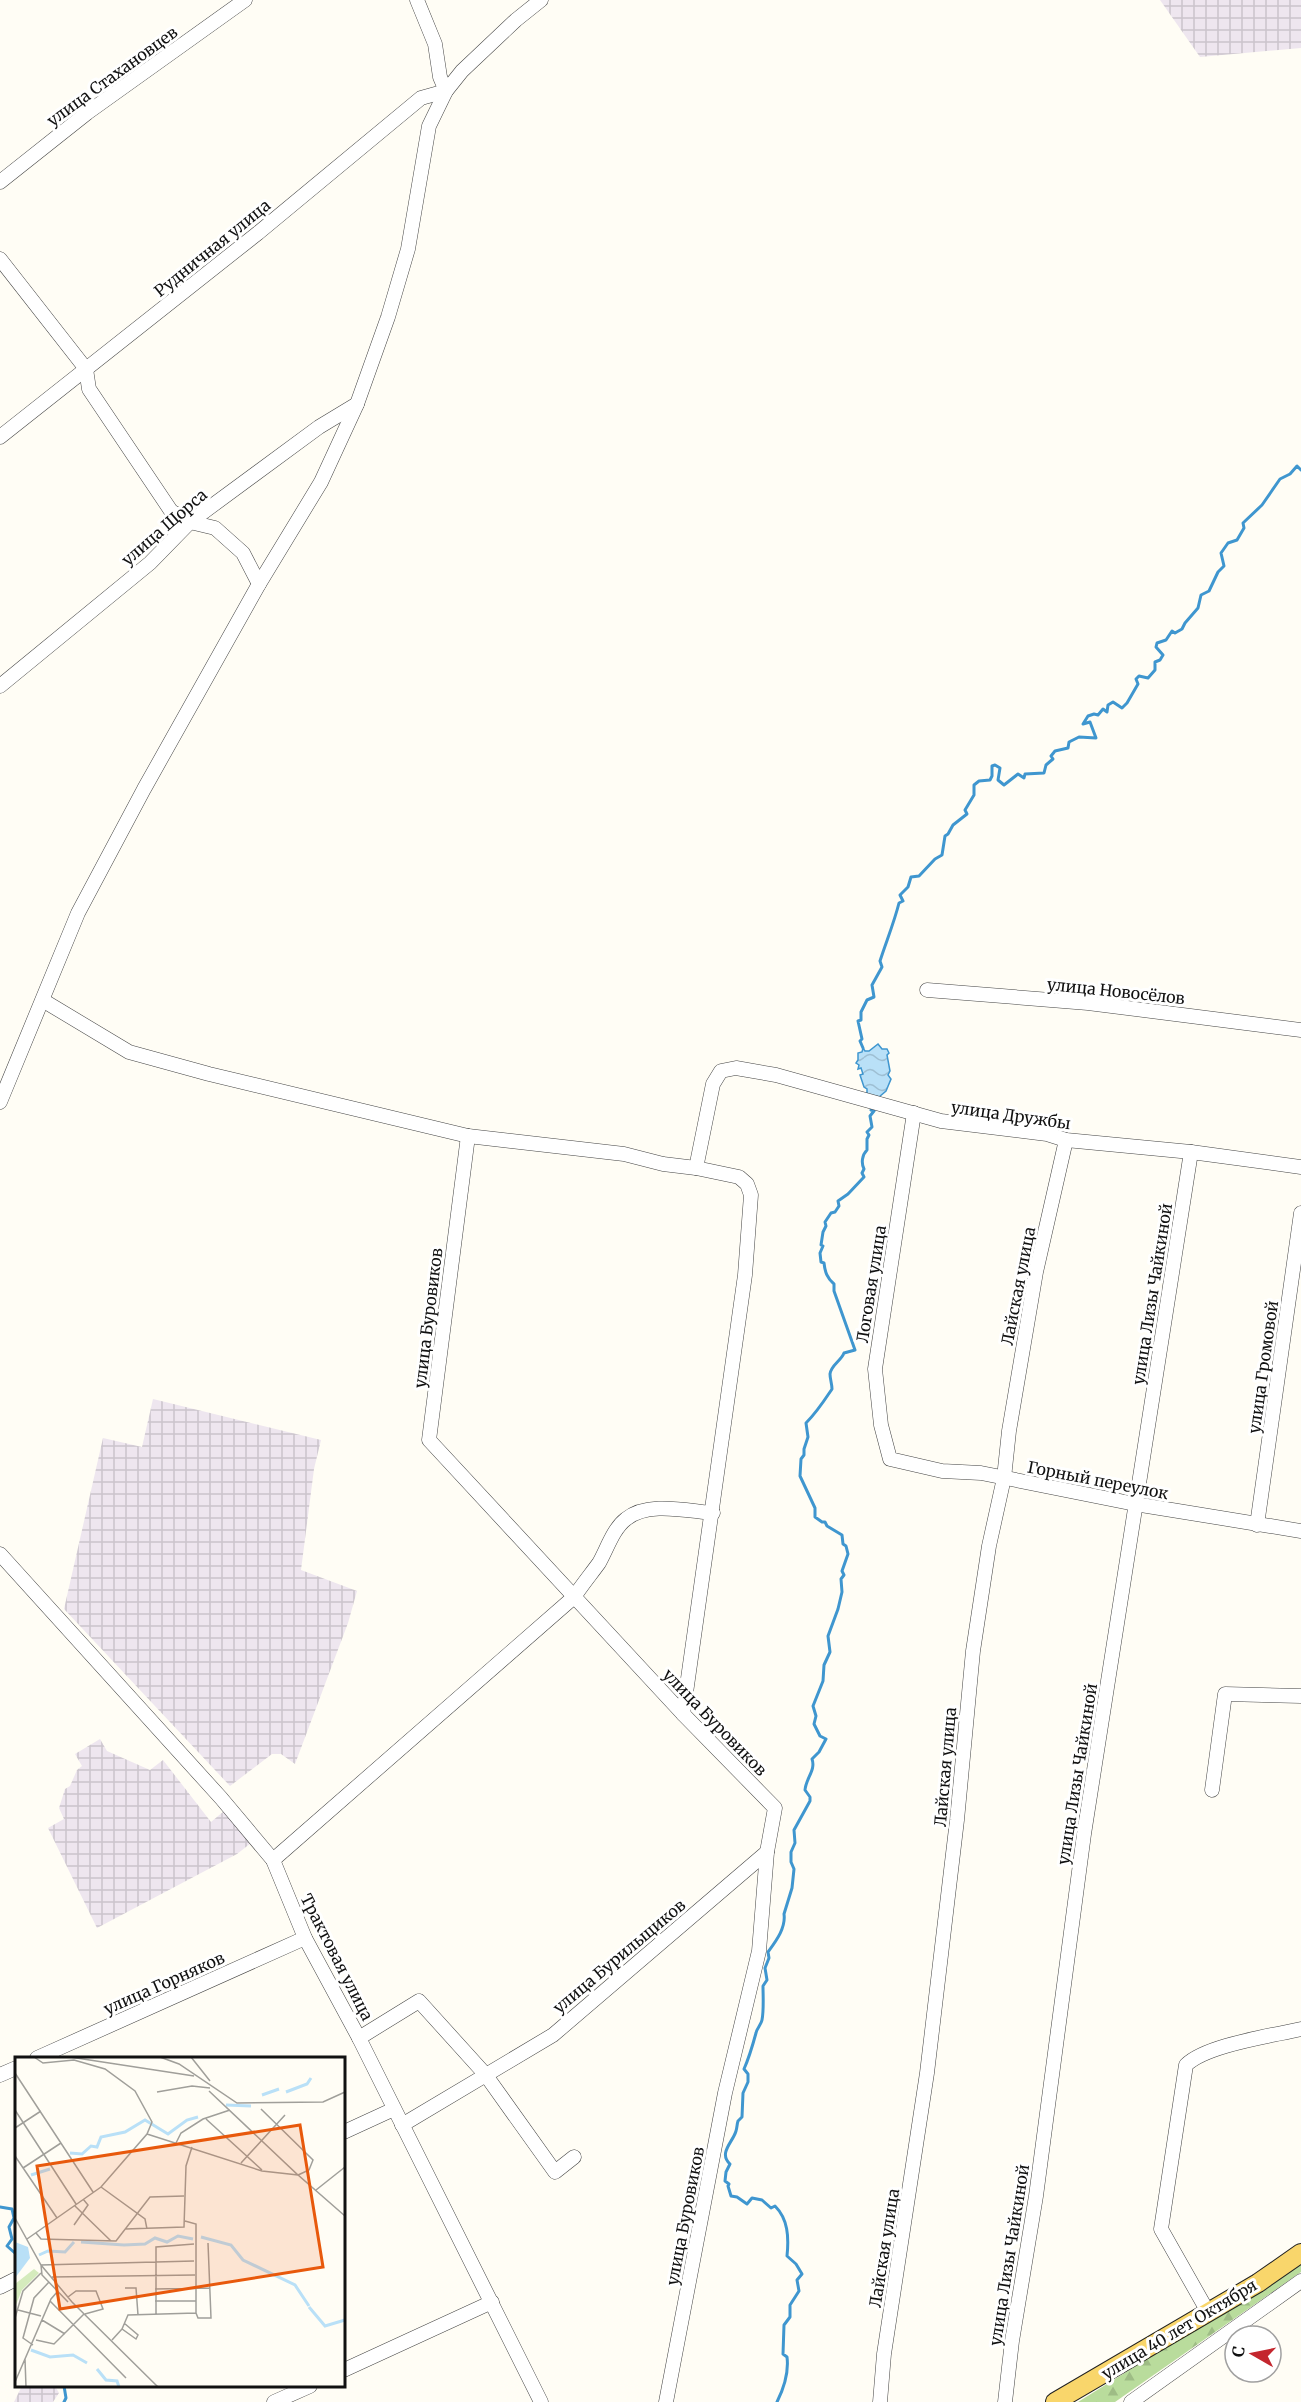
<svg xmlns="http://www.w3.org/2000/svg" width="1301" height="2402" font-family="Merriweather,serif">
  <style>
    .industrial { fill: url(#industrial-grid) }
    .forest { fill: url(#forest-firs) }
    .water { fill: url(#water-waves); stroke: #3f96cf; stroke-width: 1.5 }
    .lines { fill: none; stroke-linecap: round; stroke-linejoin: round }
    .stream { stroke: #3f96cf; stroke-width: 3 }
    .minor-casing { stroke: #444; stroke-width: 15 }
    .major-casing { stroke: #222; stroke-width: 20 }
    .minor { stroke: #fff; stroke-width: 14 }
    .major { stroke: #f9d66b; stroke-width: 18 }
    .labels { text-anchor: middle; stroke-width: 6; stroke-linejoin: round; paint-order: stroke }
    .street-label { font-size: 16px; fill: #111; stroke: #fff }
    .inset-river { fill: none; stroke: #b9e0f7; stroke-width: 3 }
    .inset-road { fill: none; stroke: #a09f9a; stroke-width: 1.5 }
    .view { fill: #e8590c; fill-opacity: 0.15; stroke: #e8590c; stroke-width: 3 }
    .inset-edge { fill: none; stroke: #111; stroke-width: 3 }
  </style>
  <defs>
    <pattern id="industrial-grid" width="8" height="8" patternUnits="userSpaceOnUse" patternTransform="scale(1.5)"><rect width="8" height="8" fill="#eee6ef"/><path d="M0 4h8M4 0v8" fill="none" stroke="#cbc4cc"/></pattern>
    <pattern id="forest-firs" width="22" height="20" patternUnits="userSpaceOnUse" patternTransform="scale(1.5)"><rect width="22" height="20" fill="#b9dc9c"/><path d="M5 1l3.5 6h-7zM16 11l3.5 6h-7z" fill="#9ebc85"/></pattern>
    <pattern id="water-waves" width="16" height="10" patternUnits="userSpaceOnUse" patternTransform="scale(1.5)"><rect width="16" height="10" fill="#b9e0f7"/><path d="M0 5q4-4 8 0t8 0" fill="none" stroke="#9ebfd3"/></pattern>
  </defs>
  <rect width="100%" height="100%" fill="#fffdf5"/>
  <g class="industrial">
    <polygon points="1160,0 1301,0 1301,48 1200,57"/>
    <polygon points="153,1399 321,1440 314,1469 301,1570 357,1591 348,1623 295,1764 281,1754 272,1754 230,1786 64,1609 103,1438 142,1447"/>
    <polygon points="100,1739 107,1751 150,1770 163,1760 211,1822 224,1811 251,1843 237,1854 97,1928 48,1828 64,1819 59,1808 65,1789 70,1786 77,1770 82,1766 75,1754"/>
    <polygon points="22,2386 55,2386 59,2393 53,2402 14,2402"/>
  </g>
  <polygon class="forest" points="1301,2263 1301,2272 1115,2402 1078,2402"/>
  <polygon class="water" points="878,1044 882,1049 887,1049 889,1053 887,1055 890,1071 888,1075 891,1079 886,1091 879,1097 876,1096 874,1098 867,1094 867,1089 864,1087 860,1075 863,1074 861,1068 858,1069 859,1065 856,1063 858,1060 858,1053 862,1052 863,1048 865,1051 869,1051"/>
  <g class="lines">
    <g class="stream">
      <path d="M863,1048L860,1041L862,1039L858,1021L861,1020V1012L867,1000L874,997L872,985L882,967L880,961C886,942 894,923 899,903L903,901L900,895L908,887L911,877L919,876L935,859L942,855L945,836L948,834L953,825L967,814L965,810L974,795V785L979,781L990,780L992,776V766L995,765L1000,768L998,780L1004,785L1018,774L1024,778L1025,774L1044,773L1046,765L1053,759L1051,756L1055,751L1068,748L1069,742L1079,737L1096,738L1090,722L1083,724L1088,716L1094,714L1098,715L1103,709L1107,712L1108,705L1113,702L1122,708L1127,703L1138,684L1136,679L1139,676L1148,678L1155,670V662L1160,660L1163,655L1156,647L1157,643L1166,640L1172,631L1175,633L1182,629L1185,623L1198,608L1201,595L1209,591L1218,572L1224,566L1221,553L1228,543L1237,540L1244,528L1243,523L1262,505L1280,479L1290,474L1297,466L1301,470"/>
      <polyline points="0,2207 12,2209 14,2218 9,2227 12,2239 7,2246 16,2254"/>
      <polyline points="64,2402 66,2398 64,2386"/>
      <path d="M777,2402C784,2388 789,2373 787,2357L783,2354L784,2325L790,2317V2305L799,2291L797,2280L802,2274L796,2264L787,2256C789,2237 788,2219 775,2206L771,2208L762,2200L752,2198L747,2204L737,2197L731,2196L728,2186L729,2184L725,2181L726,2172L730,2164C718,2153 733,2142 736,2131C737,2128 737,2124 738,2121L742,2117L743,2093L748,2082V2074L744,2069C749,2058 753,2044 756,2033C757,2028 761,2025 762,2020C764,2010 763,1996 763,1986L767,1980L765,1968L769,1958L768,1952C776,1941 786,1928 784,1914L792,1888L794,1869L791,1862V1852L795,1843L794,1830L810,1801V1797L805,1790C806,1778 816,1770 812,1759L819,1752L826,1739L820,1736L814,1724L816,1716L813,1706L823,1681L824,1665L830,1652L828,1636L838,1609L842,1592L841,1579L844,1575L842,1571L848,1554L846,1546L843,1544L842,1535L827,1526L825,1522H822L815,1517V1508L800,1476L801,1459L804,1455V1449L808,1437L806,1423C817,1412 824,1401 832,1389C832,1384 830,1379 830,1374C831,1365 841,1361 844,1353L855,1350L834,1291V1284C827,1278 825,1272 824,1263L821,1262L820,1253L823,1246L821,1245L823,1232L826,1226L825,1222L831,1213L835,1212L839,1206L838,1201L848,1194L864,1177L862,1173L864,1169C861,1163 862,1155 867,1150V1139L869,1135L867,1132L872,1127L870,1116L874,1111L871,1110"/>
    </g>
    <defs>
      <g id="minor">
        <polyline points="0,182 87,113 245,0"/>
        <polyline points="0,259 86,369 89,389 171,511 190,522 215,528 243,553 259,584"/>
        <polyline points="0,437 258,233 421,98 446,91 440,77 435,44 417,0"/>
        <polyline points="0,686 150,563 190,522 319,427 357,404"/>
        <polyline points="927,990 1088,1003 1301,1030"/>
        <polyline points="44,1001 129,1052 209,1074 468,1136 624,1154 663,1164 696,1168 739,1177 747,1184 751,1195 745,1275 683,1714"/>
        <polyline points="0,1102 78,913 144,789 259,584 321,482 357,404 388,317 408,249 429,126 446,91 462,71 516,20 541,0"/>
        <polyline points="914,1113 875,1369 881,1425 890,1459 942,1471 981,1473 1135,1504 1301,1531"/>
        <polyline points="468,1136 429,1440 683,1714 775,1808 767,1852 759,1951 725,2093 666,2402"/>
        <polyline points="696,1168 713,1084 721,1071 736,1068 776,1075 941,1121 1047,1134 1066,1140 1191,1152 1301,1167"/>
        <polyline points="1257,1525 1301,1213"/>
        <polyline points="0,1554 221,1798 273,1860 305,1938 359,2038 541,2402"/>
        <polyline points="1212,1790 1225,1694 1301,1696"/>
        <path d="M273,1860L574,1597C582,1585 591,1574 599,1563C607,1549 613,1529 626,1519C648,1501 687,1511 713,1513"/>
        <polyline points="359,2038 419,2001 485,2074 555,2172 574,2157"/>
        <polyline points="37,2058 305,1938"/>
        <polyline points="0,2075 16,2068"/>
        <polyline points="402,2125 553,2035 767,1852"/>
        <polyline points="344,2132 394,2109"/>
        <polyline points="0,2287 16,2279"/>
        <path d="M1208,2312L1161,2229L1186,2065C1206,2045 1271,2036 1301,2029"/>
        <polyline points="344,2370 492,2302"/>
        <polyline points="274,2402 310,2386"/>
        <polyline points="880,2402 884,2354 927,2073 957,1820 973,1651 989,1546 1004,1478 1009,1431 1036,1272 1066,1140"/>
        <polyline points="1005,2402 1012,2341 1036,2196 1084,1834 1191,1152"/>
        <polyline points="1131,2402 1301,2281"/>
      </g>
      <polyline id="major" points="1055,2402 1258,2283 1301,2253"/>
    </defs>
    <use href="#minor" class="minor-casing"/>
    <use href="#major" class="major-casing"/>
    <use href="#minor" class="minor"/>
    <use href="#major" class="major"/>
  </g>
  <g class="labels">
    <g class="street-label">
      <text transform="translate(112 76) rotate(-36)" y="6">улица Стахановцев</text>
      <text transform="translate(212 248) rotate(-39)" y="6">Рудничная улица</text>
      <text transform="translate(164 527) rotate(-41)" y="6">улица Щорса</text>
      <text transform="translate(1116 991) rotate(6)" y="6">улица Новосёлов</text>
      <text transform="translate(1011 1115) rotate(8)" y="6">улица Дружбы</text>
      <text transform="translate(871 1284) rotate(-81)" y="6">Логовая улица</text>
      <text transform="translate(1018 1286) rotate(-79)" y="6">Лайская улица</text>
      <text transform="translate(1152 1294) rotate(-81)" y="6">улица Лизы Чайкиной</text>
      <text transform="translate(428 1318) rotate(-83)" y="6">улица Буровиков</text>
      <text transform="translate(1263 1367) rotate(-82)" y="6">улица Громовой</text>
      <text transform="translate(1098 1480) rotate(11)" y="6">Горный переулок</text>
      <text transform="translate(715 1722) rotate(46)" y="6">улица Буровиков</text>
      <text transform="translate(945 1767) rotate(-85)" y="6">Лайская улица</text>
      <text transform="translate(1077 1774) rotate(-81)" y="6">улица Лизы Чайкиной</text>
      <text transform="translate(619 1956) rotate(-40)" y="6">улица Бурильщиков</text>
      <text transform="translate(337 1957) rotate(63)" y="6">Трактовая улица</text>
      <text transform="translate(164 1983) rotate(-24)" y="6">улица Горняков</text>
      <text transform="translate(685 2216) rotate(-79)" y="6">улица Буровиков</text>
      <text transform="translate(884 2248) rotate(-81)" y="6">Лайская улица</text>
      <text transform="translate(1009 2255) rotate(-81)" y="6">улица Лизы Чайкиной</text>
      <text transform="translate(1179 2329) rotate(-31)" y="6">улица 40 лет Октября</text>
    </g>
  </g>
  <g transform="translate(15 2057)">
    <rect width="330" height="330" fill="#fffdf5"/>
    <path d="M19,212L24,216L7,233L0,250V227Z" fill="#d5ebbd"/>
    <path d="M0,185L13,190L15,201L0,221Z" fill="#b9e0f7"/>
    <path class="inset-river" d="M271,35L292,27L296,21M247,38L264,32M211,48L236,49M55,96L67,97L76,89L82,90L86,80L110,75L130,63L153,77L172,63L183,60M16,118L35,112M186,180L216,188L228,203L280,228L294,249M66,185L109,188L130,187L140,181L152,185L163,179L178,182M24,198L33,194L50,195L59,185M294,250L310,269L330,263M16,293L35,300L58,298L72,306M82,312L91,323L102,324L104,330"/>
    <path class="inset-road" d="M55,0L179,19M145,0L164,7L222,46L308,45L330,35M176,0L195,24M0,16L78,135M194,34L283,118L294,113L298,103L246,52M142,35L177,29L195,31M0,53L61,147M191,62L247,113M0,71L26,54M132,77L247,114L283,118L330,159M161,86L166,76L188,62L215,53M0,99L42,161M226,106L270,58M8,111L46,86M86,130L130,162L132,172M301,133L330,110M60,149L96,184M0,161L26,208L57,245L143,330M170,164L181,167V256M59,168L73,148L68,142M110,172L169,170L171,109L177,90M21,176L26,182L101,184L135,140L169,139M12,182L86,130L132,77L137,65L120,34L90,12L59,3L28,6L19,0M37,220L180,218M110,231H121L123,258M140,232L195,231M53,240L61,234H81L88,252L70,257M35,244L111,321M140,244H181M53,245L27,218L26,208L179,204M3,253L26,259M181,256L183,261H196L193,186M141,257V190L179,187M0,261L8,234L26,216M27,263L50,277M107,272L113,258L181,256M21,283L39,287L69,257M97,283L107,272L121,282L123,278L109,266M18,288L8,281L19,241L34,225M10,302L11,330M0,325L36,242L43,234"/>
    <path class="view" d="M285,68L308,210L45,252L22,109Z"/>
    <rect width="330" height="330" class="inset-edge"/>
  </g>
  <g transform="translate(1253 2354) rotate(279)"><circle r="28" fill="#ffffff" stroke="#a0a0a0" stroke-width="1.5"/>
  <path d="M0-4.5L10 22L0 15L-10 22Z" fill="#c4262e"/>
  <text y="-9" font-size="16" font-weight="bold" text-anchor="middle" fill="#111111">С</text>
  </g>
</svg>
